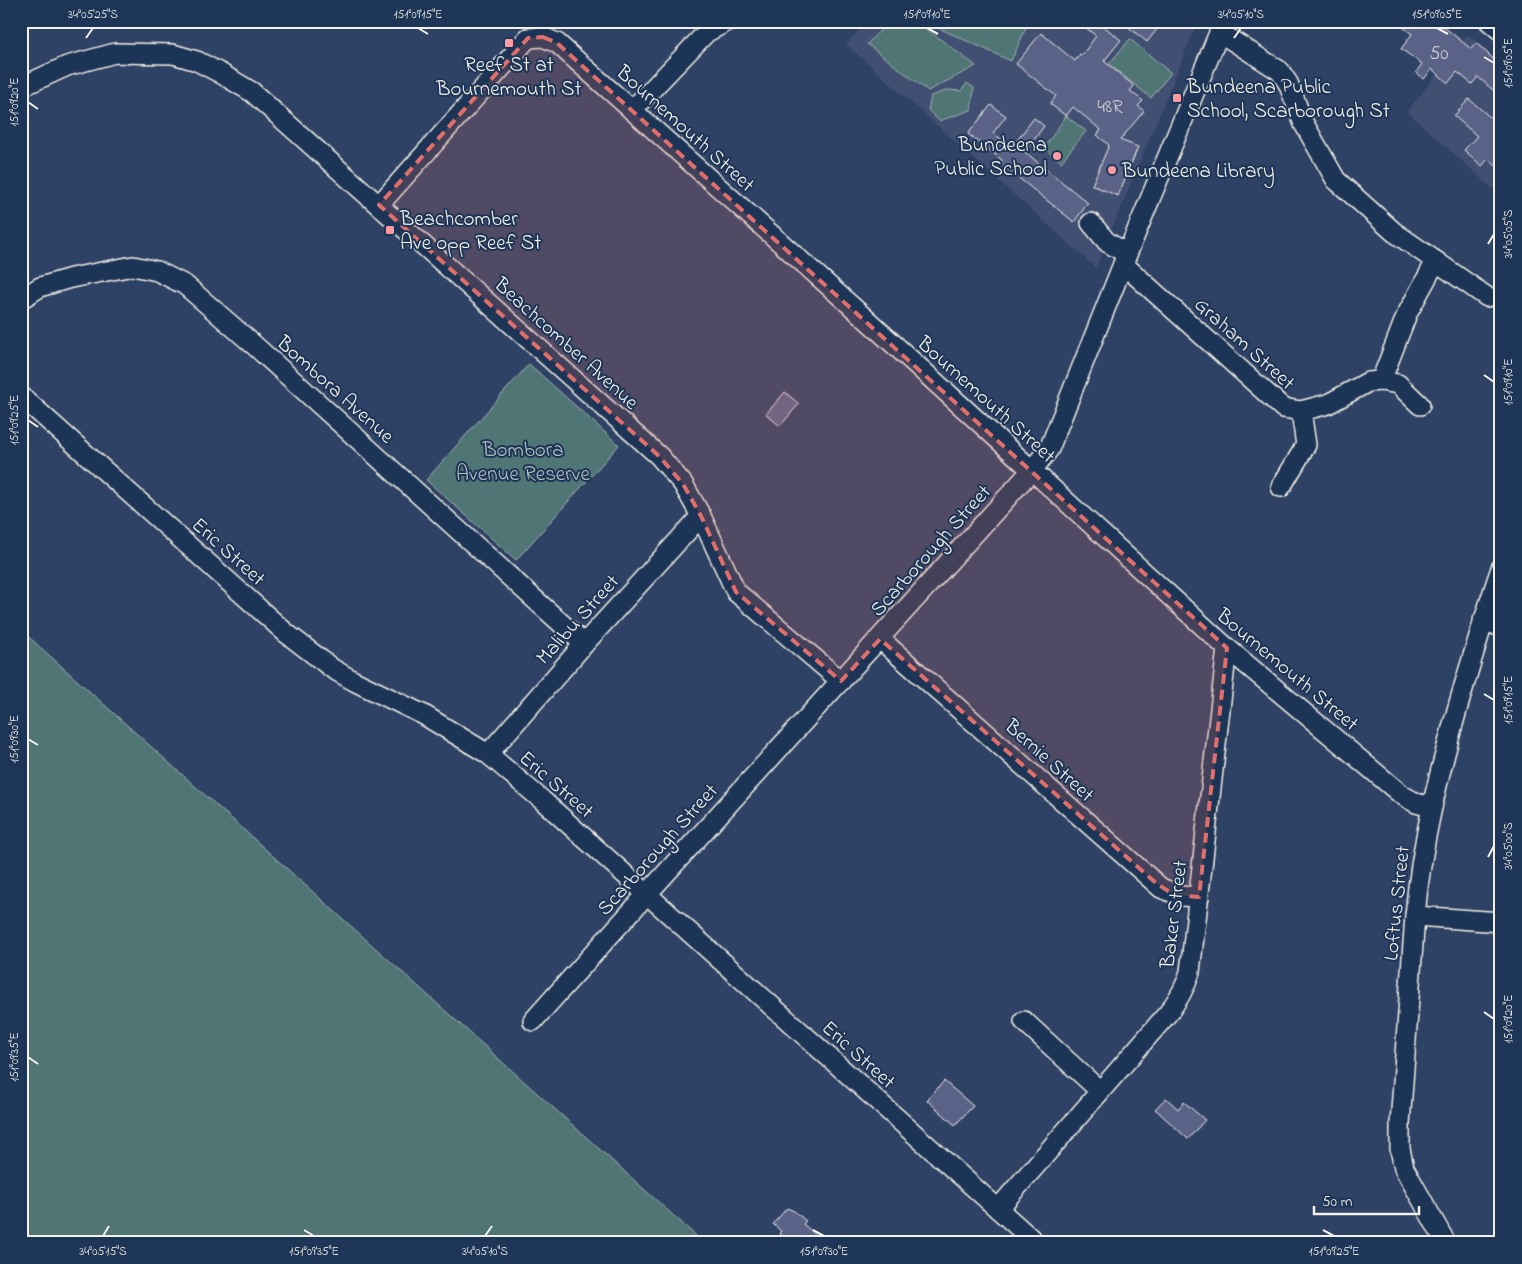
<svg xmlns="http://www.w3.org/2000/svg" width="1522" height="1264" font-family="'Indie Flower',sans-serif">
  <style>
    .built { fill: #3f4f72 }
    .green { fill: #507475; stroke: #a2b2ae }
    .building { fill: #5a6288; stroke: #f4f1e8 }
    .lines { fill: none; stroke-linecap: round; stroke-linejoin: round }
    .minor-casing { stroke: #f4f1e8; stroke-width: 22 }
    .minor { stroke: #1d3557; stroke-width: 19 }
    .marked { fill: #e06e6b; fill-opacity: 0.2; stroke: #e06e6b; stroke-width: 4; stroke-dasharray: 10 6; stroke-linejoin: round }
    .ticks { fill: none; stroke: #f4f1e8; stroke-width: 2 }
    .poi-dot { fill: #ff9aa2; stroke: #1d3557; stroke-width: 2 }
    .labels { text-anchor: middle; stroke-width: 4; stroke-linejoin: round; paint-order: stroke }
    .number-label { font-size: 19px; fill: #cecdd0 }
    .poi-label { font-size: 21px; fill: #f4f1e8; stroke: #1d3557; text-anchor: start }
    .street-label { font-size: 21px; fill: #f4f1e8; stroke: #1d3557 }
    .park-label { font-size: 21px; fill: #b2bfba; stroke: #1d3557 }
    .neatline { fill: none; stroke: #f4f1e8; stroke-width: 2 }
    .ticks-label { font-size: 12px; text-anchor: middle; fill: #f4f1e8 }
  </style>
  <rect width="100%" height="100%" fill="#2e4265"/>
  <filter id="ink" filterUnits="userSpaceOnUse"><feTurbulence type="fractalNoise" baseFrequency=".02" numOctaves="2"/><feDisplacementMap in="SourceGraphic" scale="10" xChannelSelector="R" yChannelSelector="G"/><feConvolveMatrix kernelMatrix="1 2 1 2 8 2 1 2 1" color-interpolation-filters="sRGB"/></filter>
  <g filter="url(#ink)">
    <g class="built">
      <polygon points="868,21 1198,21 1096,268 846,44"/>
      <polygon points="1468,34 1501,63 1501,196 1407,112"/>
    </g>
    <g class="green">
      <polygon points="889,21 916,21 976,66 928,91 867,44"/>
      <polygon points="923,21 1029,21 1011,61"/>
      <polygon points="1130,39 1171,73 1151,98 1109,64"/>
      <polygon points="967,83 974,88 971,110 939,121 928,110 931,96 948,90 961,91"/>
      <polygon points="1066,116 1086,131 1061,162 1044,148"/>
      <polygon points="529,364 619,445 516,560 426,480"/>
      <polygon points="21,630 704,1243 21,1243"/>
    </g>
    <g class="building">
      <polygon points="1078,21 1097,21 1121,40 1104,61 1134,86 1130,91 1143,101 1138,106 1144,111 1120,140 1138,147 1118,196 1092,185 1109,145 1097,135 1101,130 1073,107 1066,116 1050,104 1056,96 1016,64 1041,33 1075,61 1080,54 1082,55 1096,36"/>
      <polygon points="1121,21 1150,21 1158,28 1147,42"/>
      <polygon points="1395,21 1435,21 1442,27 1443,26 1471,49 1476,43 1501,66 1501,97 1478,77 1472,84 1457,72 1448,83 1432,69 1424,79 1416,72 1422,64 1401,49 1412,34"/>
      <polygon points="1469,99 1492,119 1501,109 1501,170 1488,159 1482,166 1464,150 1477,136 1454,116"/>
      <polygon points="991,105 1006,116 993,133 1012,147 1034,118 1044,126 1025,152 1088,203 1074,222 1000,163 1002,160 968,134"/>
      <polygon points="785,392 799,404 780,426 766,414"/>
      <polygon points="944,1081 973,1106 955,1125 927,1100"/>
      <polygon points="1166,1098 1178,1109 1184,1102 1205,1120 1188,1139 1155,1109"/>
      <polygon points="787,1208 794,1211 806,1221 803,1224 817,1236 812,1243 791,1243 779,1233 781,1231 773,1224"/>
    </g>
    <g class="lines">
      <defs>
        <g id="minor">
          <polyline points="1489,21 1501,31"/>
          <polyline points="1219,32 1280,71 1288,83 1304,124 1336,180 1394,232 1487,297"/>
          <polyline points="528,38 543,37 557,43 866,319 1227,648 1402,795 1416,803 1432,807"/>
          <polyline points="21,87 67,66 115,53 173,54 197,61 220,73 252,92 659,456 683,484 701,516 736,592 841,681"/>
          <polyline points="632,110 707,32 728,21"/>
          <polyline points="379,205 528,38"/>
          <polyline points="1091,223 1107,242 1127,254"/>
          <polyline points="1123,264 1283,408 1301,411 1306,445 1281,487"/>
          <polyline points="21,299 40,287 71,278 133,266 157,271 185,285 254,345 584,644"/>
          <polyline points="1381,381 1407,314 1436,261"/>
          <polyline points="21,396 286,633 333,669 354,681 424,715 488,754 542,800 1036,1243"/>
          <polyline points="1301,411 1328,404 1368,382 1381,381 1398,384 1420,405"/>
          <polyline points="1483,620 1501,627"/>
          <polyline points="880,639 1161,888 1181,896 1199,897"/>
          <polyline points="488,754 584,644 701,516"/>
          <polyline points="1415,916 1501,922"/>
          <path d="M533,1021C698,836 866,654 1032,470L1049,449L1123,264L1224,21"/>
          <polyline points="1024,1021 1100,1091"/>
          <path d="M998,1209L1169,1012C1178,999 1186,987 1190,972L1227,648"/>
          <path d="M1446,1243L1404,1168L1400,1149V1124L1415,916C1421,843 1439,773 1459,703C1472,658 1486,612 1501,568"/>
        </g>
      </defs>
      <use href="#minor" class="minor-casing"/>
      <use href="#minor" class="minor"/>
    </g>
  </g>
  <path class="marked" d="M543,37L557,43L1227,648L1199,897L1174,895L1156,883L880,639L841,681L736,592L701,516L683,484L659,456L379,205L528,38Z"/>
  <path class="ticks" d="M418,28L428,34M927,28L938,34M1437,28L1448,34M86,38L93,28M1234,38L1241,28M1484,57L1494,63M28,102L38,109M1488,244L1494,234M1484,375L1494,382M28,420L38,427M1484,694L1494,700M28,739L38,745M1488,857L1494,846M1484,1012L1494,1019M28,1057L38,1064M304,1230L314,1236M813,1230L824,1236M1323,1230L1334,1236M103,1236L109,1226M485,1236L492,1226"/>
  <g class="poi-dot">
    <rect x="504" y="38" width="10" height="10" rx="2.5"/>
    <rect x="1172" y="93" width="10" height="10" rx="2.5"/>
    <circle cx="1057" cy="156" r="5"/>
    <circle cx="1112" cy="170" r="5"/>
    <rect x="385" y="225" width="10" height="10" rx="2.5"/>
  </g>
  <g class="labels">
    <g class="number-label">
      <text x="1439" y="59">50</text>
      <text x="1110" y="112">48R</text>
    </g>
    <g class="poi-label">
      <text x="509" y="71" text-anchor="middle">Reef St at<tspan x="509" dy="24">Bournemouth St</tspan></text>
      <text x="1187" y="93">Bundeena Public<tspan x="1187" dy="24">School, Scarborough St</tspan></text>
      <text x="1047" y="151" text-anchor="end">Bundeena<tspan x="1047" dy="24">Public School</tspan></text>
      <text x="1122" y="177">Bundeena Library</text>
      <text x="400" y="225">Beachcomber<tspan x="400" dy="24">Ave opp Reef St</tspan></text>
    </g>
    <g class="street-label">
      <text transform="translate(686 128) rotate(42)" y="7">Bournemouth Street</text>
      <text transform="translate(567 343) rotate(42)" y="7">Beachcomber Avenue</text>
      <text transform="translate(1245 343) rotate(42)" y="7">Graham Street</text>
      <text transform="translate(336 389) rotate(42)" y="7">Bombora Avenue</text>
      <text transform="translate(987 399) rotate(42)" y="7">Bournemouth Street</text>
      <text transform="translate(930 550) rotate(-48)" y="7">Scarborough Street</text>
      <text transform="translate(229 551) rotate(42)" y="7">Eric Street</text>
      <text transform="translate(577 619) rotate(-48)" y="7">Malibu Street</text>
      <text transform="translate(1288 669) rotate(40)" y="7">Bournemouth Street</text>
      <text transform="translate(1050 760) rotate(42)" y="7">Bernie Street</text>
      <text transform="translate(557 784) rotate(41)" y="7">Eric Street</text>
      <text transform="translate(657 849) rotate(-48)" y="7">Scarborough Street</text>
      <text transform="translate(1396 903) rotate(-84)" y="7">Loftus Street</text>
      <text transform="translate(1173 914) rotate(-83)" y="7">Baker Street</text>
      <text transform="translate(859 1054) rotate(42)" y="7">Eric Street</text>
    </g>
    <g class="park-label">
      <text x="523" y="456">Bombora<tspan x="523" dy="24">Avenue Reserve</tspan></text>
    </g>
  </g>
  <rect width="1522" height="1264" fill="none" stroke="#1d3557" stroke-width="55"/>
  <path d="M1314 1206v8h105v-8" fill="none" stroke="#f4f1e8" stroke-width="2.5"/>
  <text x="1322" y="1206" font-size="15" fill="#f4f1e8" stroke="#1d3557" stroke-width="4" paint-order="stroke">50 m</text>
  <rect x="28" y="28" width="1466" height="1208" class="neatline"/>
  <g class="ticks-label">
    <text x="93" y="18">34°05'25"S</text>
    <text x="418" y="18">151°09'15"E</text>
    <text x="927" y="18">151°09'10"E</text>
    <text x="1241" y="18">34°05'10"S</text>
    <text x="1437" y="18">151°09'05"E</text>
    <text transform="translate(1508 63) rotate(-90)" y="4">151°09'05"E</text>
    <text transform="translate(14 102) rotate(-90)" y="4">151°09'20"E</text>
    <text transform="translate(1508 234) rotate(-90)" y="4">34°05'05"S</text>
    <text transform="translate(1508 382) rotate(-90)" y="4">151°09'10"E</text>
    <text transform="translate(14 420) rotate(-90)" y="4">151°09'25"E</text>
    <text transform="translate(1508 700) rotate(-90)" y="4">151°09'15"E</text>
    <text transform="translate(14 739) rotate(-90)" y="4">151°09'30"E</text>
    <text transform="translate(1508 846) rotate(-90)" y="4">34°05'00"S</text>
    <text transform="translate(1508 1019) rotate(-90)" y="4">151°09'20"E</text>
    <text transform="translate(14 1057) rotate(-90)" y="4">151°09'35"E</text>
    <text x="103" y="1255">34°05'15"S</text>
    <text x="314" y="1255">151°09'35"E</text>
    <text x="485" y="1255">34°05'10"S</text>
    <text x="824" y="1255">151°09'30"E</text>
    <text x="1334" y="1255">151°09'25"E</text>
  </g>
</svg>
